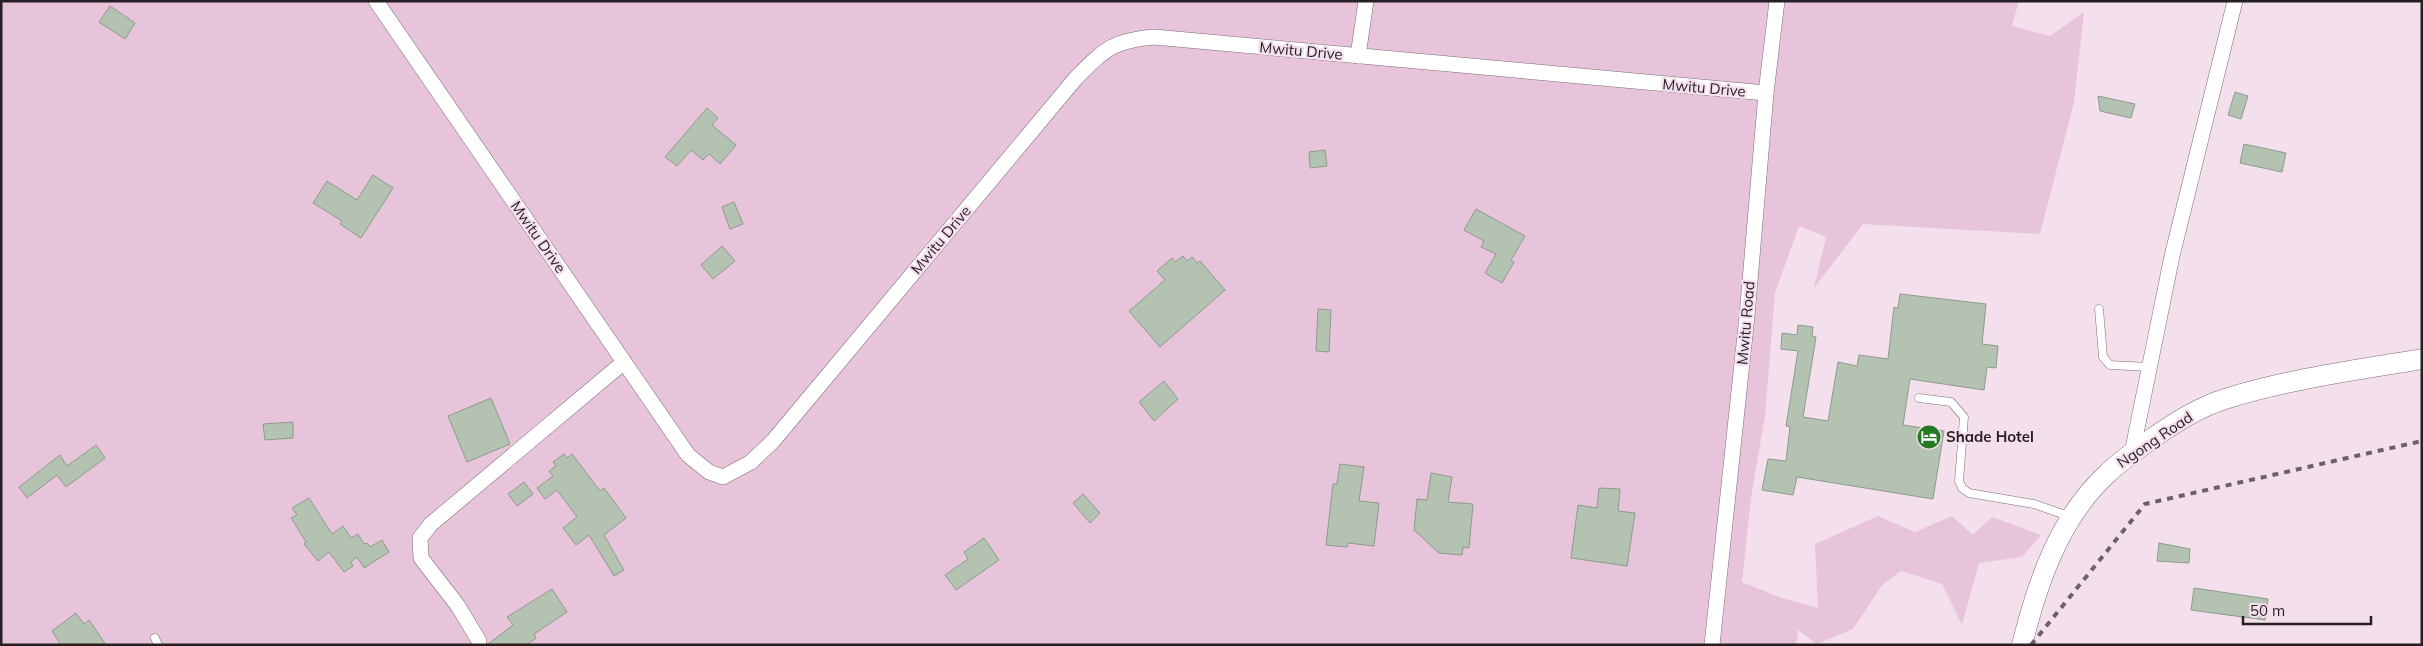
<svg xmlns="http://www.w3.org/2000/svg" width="2423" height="646" font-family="Mulish,sans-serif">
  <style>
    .green { fill: #e8c4da }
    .building { fill: #b4c2b2; stroke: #8d9b8c }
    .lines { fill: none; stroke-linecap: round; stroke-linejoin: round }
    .service-casing { stroke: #7d6c77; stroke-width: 9 }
    .minor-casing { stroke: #7d6c77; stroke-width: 16 }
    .secondary-casing { stroke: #7d6c77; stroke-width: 21 }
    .service { stroke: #fff; stroke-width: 8 }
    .minor { stroke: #fff; stroke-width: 15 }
    .secondary { stroke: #fff; stroke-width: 20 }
    .rail { stroke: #6c6168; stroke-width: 4; stroke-dasharray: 6 6; stroke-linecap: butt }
    .labels { text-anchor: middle; stroke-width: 4.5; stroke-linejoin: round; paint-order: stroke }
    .street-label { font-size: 15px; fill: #261f23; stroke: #f4dfec }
    .poi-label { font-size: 15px; font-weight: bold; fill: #261f23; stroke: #f4dfec; text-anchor: start }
  </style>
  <rect width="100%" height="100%" fill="#f4dfec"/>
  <polygon class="green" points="1,1 2019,1 2012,26 2050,36 2084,12 2074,102 2040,234 1863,224 1814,288 1826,237 1799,226 1775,293 1765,416 1751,498 1742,582 1782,598 1818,608 1815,544 1878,516 1915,532 1952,516 1973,535 1992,517 2041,535 2022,557 1979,563 1962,625 1942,584 1901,571 1882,585 1853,629 1817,644 1798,630 1796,645 1,645"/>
  <g class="building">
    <polygon points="110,6 135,23 125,39 99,22"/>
    <polygon points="2235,92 2248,96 2241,119 2228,115"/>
    <polygon points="2098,96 2135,104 2131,118 2100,111"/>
    <polygon points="707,108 718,118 712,125 736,145 720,164 709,154 703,160 691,150 677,166 665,157"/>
    <polygon points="2244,144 2286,153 2282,172 2240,163"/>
    <polygon points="1325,150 1327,166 1310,168 1309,152"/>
    <polygon points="373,175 393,188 361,238 340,224 342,221 313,203 327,181 357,200"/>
    <polygon points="734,202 743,224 730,229 722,207"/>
    <polygon points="1476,209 1525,236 1511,260 1514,262 1502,283 1485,273 1496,254 1481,247 1484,241 1464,230"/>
    <polygon points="722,246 735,261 713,279 701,265"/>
    <polygon points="1183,256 1187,261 1192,257 1197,263 1200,261 1225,290 1160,347 1129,311 1165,280 1157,271 1172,258 1175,262"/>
    <polygon points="1900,294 1986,304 1982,344 1998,346 1996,368 1987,367 1984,390 1910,379 1903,425 1944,431 1933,499 1797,477 1793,495 1762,490 1768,459 1786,461 1790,427 1786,426 1798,351 1781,349 1782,333 1797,335 1798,325 1813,327 1812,336 1816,337 1803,417 1828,421 1838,362 1857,366 1859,355 1888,359 1894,307 1898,308"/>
    <polygon points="1318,309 1331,310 1329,352 1316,351"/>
    <polygon points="1164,381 1178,399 1154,421 1139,402"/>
    <polygon points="491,398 510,444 467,462 448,416"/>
    <polygon points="293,422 293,438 265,440 263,424"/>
    <polygon points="96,445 105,458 66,487 57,475 27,498 19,487 60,455 67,466"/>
    <polygon points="564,454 567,458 572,454 600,491 604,488 626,518 604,535 624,570 614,576 589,535 576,545 563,528 577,517 557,490 545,499 537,488 553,476 549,471 556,466 553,462"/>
    <polygon points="1340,464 1364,467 1359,501 1379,503 1374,546 1348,543 1347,547 1326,545 1333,484 1337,484"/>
    <polygon points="1431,473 1452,477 1448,502 1473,504 1469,548 1463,547 1462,555 1439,553 1414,530 1417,499 1427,500"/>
    <polygon points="524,482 533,494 517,506 508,494"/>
    <polygon points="1599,488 1620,489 1618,511 1635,513 1627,566 1571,558 1578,505 1597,508"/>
    <polygon points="1083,494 1100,513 1090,523 1073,503"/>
    <polygon points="309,498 332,534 343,526 351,538 358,534 364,544 367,543 370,547 382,540 389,552 364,568 357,557 351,562 353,566 344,572 329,552 318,561 304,544 306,542 291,518 297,515 292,508"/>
    <polygon points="984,538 999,560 956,590 945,575 968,559 964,552"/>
    <polygon points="2159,543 2190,549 2189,563 2157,561"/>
    <polygon points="2194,588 2268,599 2265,620 2191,610"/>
    <polygon points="552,589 567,612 534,634 536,638 527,645 487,645 513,625 507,617"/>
    <polygon points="76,613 84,624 89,620 106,645 61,645 52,631"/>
  </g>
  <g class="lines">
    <defs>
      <g id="service">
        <polyline points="2099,309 2103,357 2110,365 2149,367"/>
        <polyline points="1919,398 1951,402 1964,417 1959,481 1962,488 1969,493 2034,504 2071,517"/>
        <polyline points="155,638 158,645"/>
      </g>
      <g id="minor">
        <path d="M376,1L688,455L709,472L723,477L751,462L773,441L1076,78C1105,49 1112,41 1154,37L1766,93"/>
        <polyline points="1358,56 1366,1"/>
        <polyline points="2132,453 2172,256 2235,1"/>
        <polyline points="479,641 458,606 421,558 420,538 431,524 624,362"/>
        <polyline points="1712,645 1747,316 1766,93 1777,1"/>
      </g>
      <path id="secondary" d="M2022,645C2037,584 2059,518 2107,474C2118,463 2132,453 2146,443C2169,426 2196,408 2225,399C2289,379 2356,370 2422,359"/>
    </defs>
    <use href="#service" class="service-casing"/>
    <use href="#minor" class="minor-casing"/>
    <use href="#secondary" class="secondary-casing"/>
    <use href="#service" class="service"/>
    <use href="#minor" class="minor"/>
    <use href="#secondary" class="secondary"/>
    <polyline class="rail" points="2031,645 2145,504 2422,441"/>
  </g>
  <defs>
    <symbol id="hotel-disc" viewBox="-11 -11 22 22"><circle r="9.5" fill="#257924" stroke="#f4dfec"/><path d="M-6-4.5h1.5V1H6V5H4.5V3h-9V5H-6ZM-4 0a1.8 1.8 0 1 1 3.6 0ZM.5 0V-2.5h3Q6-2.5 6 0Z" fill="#fff"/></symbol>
  </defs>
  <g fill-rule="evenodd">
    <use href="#hotel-disc" x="1915" y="423" width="28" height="28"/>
  </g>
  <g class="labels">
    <g class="street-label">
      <text transform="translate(1301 51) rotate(5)" y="5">Mwitu Drive</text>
      <text transform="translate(1704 88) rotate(5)" y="5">Mwitu Drive</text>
      <text transform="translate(538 237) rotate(55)" y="5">Mwitu Drive</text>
      <text transform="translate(941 240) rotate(-50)" y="5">Mwitu Drive</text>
      <text transform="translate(1746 323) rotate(-85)" y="5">Mwitu Road</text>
      <text transform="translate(2155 440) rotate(-34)" y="5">Ngong Road</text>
    </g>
    <g class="poi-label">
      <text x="1946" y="442">Shade Hotel</text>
    </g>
  </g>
  <rect width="2423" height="646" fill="none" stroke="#261f23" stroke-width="5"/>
  <path d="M2243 616v8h128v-8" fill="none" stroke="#261f23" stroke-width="2.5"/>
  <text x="2250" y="616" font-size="15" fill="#261f23" stroke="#f4dfec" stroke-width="4" paint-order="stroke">50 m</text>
</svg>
